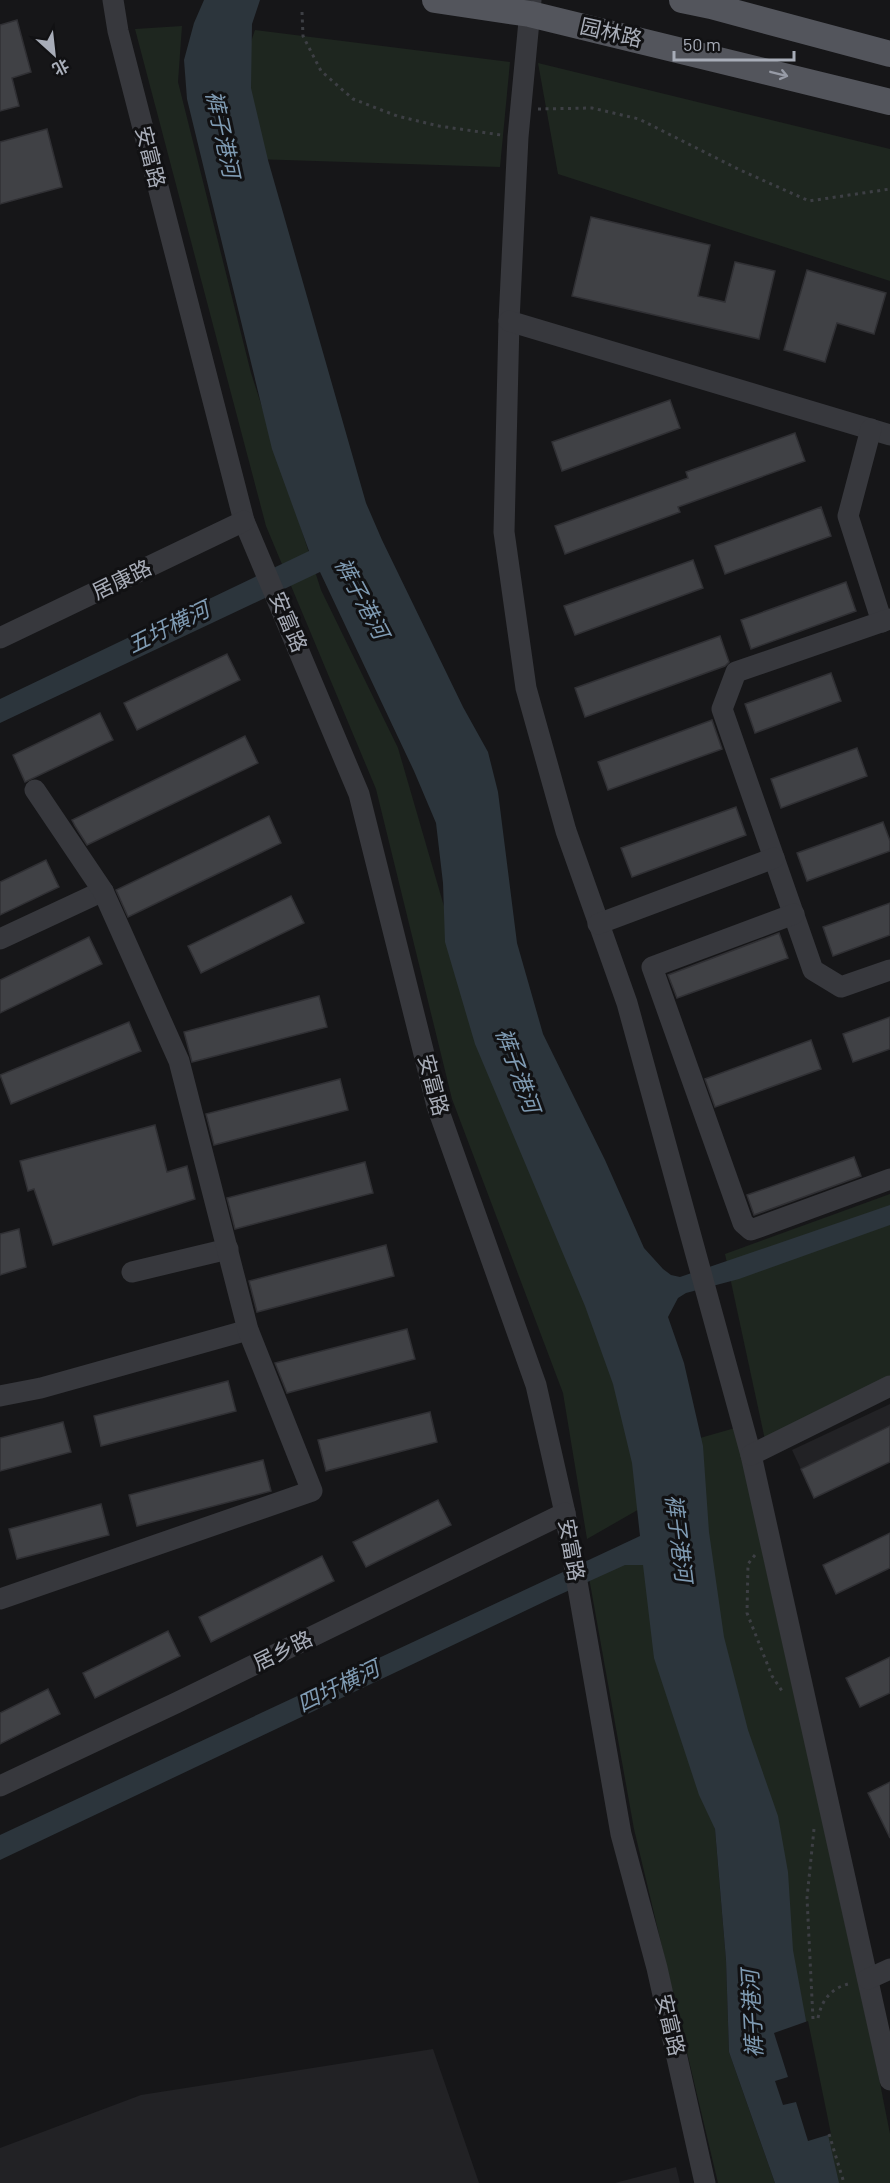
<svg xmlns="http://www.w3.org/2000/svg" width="890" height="2183" font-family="Barlow,'Noto Sans SC',sans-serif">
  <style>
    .built { fill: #222225 }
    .green { fill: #1e261f }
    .water { fill: #2c353c }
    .pier { fill: #161618 }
    .building { fill: #404145; stroke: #303034; stroke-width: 1.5 }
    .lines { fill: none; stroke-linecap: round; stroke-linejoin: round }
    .path { stroke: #3d3f44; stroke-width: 3; stroke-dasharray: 3 4.5; stroke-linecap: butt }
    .minor { stroke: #37383d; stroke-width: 21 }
    .major { stroke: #53555c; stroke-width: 26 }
    .oneway { stroke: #979ba6 }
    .labels { text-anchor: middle; stroke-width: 6; stroke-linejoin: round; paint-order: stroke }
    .street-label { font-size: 21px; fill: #a8adb8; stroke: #111113 }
    .water-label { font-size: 22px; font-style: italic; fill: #7f9bb3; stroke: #111113 }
  </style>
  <rect width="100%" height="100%" fill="#161618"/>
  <g class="built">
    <polygon points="890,1404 890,1426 801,1469 792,1450"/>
    <polygon points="433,2049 479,2183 0,2183 0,2148 141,2095"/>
    <polygon points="676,2167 680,2183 615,2183"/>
  </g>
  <g class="green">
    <polygon points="182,26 178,82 251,373 321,590 398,748 466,982 607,1313 648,1504 587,1539 563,1393 452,1099 376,789 266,526 135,29"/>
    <polygon points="255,30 510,62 500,167 251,159 236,86"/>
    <polygon points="538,63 890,149 890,281 558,174"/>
    <polygon points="890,1194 890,1379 765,1440 725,1254"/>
    <polygon points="735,1428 875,2058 890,2134 890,2183 823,2183 718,1660 686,1442"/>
    <polygon points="654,1542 715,1829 726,1960 729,2052 775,2183 718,2183 634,1829 588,1572"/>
  </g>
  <polygon class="water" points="204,0 260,0 252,24 251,88 268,160 366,503 382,540 463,707 488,752 498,792 517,943 543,1034 605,1160 644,1248 663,1269 671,1275 680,1277 890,1205 890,1225 739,1279 686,1293 678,1298 668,1317 684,1363 703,1446 709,1532 724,1637 748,1730 778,1816 788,1872 793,1950 823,2113 839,2183 775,2183 729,2052 726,1960 715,1829 699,1795 654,1658 643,1565 625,1565 550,1599 0,1860 0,1835 640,1536 632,1463 613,1384 585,1306 475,1044 445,942 443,883 436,823 414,771 320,572 0,723 0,699 309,551 272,449 187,99 184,60 194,23"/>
  <polygon class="pier" points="808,2021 831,2134 808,2141 796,2102 783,2105 775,2081 788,2077 774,2033"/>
  <g class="building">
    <polygon points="17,20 31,72 12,78 19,106 0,111 0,25"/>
    <polygon points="47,129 62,187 0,204 0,142"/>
    <polygon points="591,217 710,245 698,296 725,302 735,262 775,271 759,339 572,296"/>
    <polygon points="807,270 886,293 874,334 837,323 825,362 784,350"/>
    <polygon points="670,400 680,428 562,471 552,442"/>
    <polygon points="795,433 805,461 678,507 680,512 565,554 555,526 688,478 686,472"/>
    <polygon points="821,507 831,536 725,574 715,546"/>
    <polygon points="693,560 703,588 575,635 564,606"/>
    <polygon points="846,582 856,611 751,649 741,620"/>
    <polygon points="720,636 729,662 725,666 585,717 575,688"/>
    <polygon points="227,654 240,680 137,730 124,703"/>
    <polygon points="831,673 841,701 755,733 745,704"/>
    <polygon points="100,713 113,740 25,782 13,755"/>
    <polygon points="712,720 722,749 608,790 598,762"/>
    <polygon points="245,736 258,763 87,845 75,826 72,820"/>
    <polygon points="857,748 867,776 781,808 771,779"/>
    <polygon points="736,807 746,835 632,877 621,848"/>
    <polygon points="269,816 281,843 128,917 116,890"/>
    <polygon points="883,822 890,841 890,851 807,881 797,853"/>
    <polygon points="46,860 59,887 0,915 0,882"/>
    <polygon points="291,896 304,923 201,973 188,946"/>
    <polygon points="890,903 890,935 833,956 823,927"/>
    <polygon points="779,933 788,958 677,998 668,975"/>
    <polygon points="89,937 102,964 0,1013 0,980"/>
    <polygon points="319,996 327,1027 192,1062 184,1032"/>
    <polygon points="890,1017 890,1049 853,1062 843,1034"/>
    <polygon points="129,1022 141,1051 11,1104 0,1075"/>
    <polygon points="811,1040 821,1069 715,1107 705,1079"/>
    <polygon points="340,1079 348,1110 214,1145 206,1114"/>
    <polygon points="155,1125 167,1172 187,1166 195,1199 53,1245 34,1189 28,1191 20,1161"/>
    <polygon points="854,1157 861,1176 754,1215 747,1195"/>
    <polygon points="365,1162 373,1193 235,1229 227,1198"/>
    <polygon points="19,1229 26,1267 0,1275 0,1234"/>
    <polygon points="386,1245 394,1276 257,1312 249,1281"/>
    <polygon points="407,1329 415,1359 287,1393 275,1363"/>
    <polygon points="228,1381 236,1411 101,1446 94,1416"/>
    <polygon points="430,1412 437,1442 326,1471 318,1440"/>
    <polygon points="63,1422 71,1452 0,1471 0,1438"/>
    <polygon points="890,1426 890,1462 814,1498 801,1469"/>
    <polygon points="263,1460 271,1491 137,1526 129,1495"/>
    <polygon points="438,1500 451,1525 366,1567 353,1542"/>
    <polygon points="101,1504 109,1535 17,1559 9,1529"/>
    <polygon points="890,1533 890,1568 836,1594 823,1565"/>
    <polygon points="322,1556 334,1581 211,1642 199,1617"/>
    <polygon points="168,1631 180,1656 95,1698 83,1673"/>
    <polygon points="890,1657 890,1693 860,1707 846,1678"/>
    <polygon points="48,1689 60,1714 0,1744 0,1713"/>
    <polygon points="890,1782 890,1838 868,1793"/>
  </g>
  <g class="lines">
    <g class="path">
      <polyline points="302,12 303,36 321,71 353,99 397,116 439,126 501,135"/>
      <polyline points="538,109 592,108 639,119 738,169 809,201 890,189"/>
      <polyline points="755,1555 748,1564 747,1613 772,1676 784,1694"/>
      <path d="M818,2018C822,1999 832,1987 852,1983"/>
      <polyline points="813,2019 807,1898 814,1829"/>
      <polyline points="829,2134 844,2183"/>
    </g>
    <g class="minor">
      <polyline points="113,0 118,31 244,521 359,794 437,1106 536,1385 565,1513 621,1834 657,1968 705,2183"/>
      <polyline points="531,0 518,137 509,321 504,532 526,688 566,831 627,1003 751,1455 890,2080"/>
      <polyline points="509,321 890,435"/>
      <polyline points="871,429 848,516 882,622"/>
      <polyline points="890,619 736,672 722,709 813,970 841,987 890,970"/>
      <polyline points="0,638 244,521"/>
      <polyline points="794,914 652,967 743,1223 751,1230 890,1179"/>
      <polyline points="598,924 774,858"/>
      <polyline points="0,939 103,891"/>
      <polyline points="132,1272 228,1249"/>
      <polyline points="0,1396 41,1388 248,1330"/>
      <polyline points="751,1455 890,1386"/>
      <polyline points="0,1599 312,1491 248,1330 179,1061 103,891 35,790"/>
      <polyline points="0,1786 176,1703 565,1513"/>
      <polyline points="868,1979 890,1969"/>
    </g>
    <g class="major">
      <polyline points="435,0 530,14 890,102"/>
      <polyline points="682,0 711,6 890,54"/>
    </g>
  </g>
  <defs><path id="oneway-shaft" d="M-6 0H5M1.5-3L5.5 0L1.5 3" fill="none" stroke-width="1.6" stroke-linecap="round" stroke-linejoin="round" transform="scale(1.5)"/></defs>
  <use class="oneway" href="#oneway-shaft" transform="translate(779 74) rotate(14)"/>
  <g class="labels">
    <g class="street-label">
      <text transform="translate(611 33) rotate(13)" y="7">园林路</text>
      <text transform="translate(150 157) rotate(76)" y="7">安富路</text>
      <text transform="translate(122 580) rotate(-26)" y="7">居康路</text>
      <text transform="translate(288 622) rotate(67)" y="7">安富路</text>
      <text transform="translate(433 1085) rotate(75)" y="7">安富路</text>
      <text transform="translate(571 1550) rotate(80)" y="7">安富路</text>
      <text transform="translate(283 1651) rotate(-26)" y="7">居乡路</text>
      <text transform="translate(670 2025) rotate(77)" y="7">安富路</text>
    </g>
    <g class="water-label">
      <text transform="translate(223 134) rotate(78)" y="8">裤子港河</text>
      <text transform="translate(362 598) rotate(62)" y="8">裤子港河</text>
      <text transform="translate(168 627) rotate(-26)" y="8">五圩横河</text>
      <text transform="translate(518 1070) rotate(70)" y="8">裤子港河</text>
      <text transform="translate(679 1538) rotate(83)" y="8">裤子港河</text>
      <text transform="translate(338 1686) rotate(-26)" y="8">四圩横河</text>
      <text transform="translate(752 2014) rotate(-93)" y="8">裤子港河</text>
    </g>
  </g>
  <g transform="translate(54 54) rotate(153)" stroke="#111113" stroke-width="4.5" paint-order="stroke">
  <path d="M0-4.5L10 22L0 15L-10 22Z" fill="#a8adb8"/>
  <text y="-9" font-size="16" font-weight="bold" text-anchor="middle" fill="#a8adb8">北</text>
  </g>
  <path d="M674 51v9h120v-9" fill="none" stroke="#a8adb8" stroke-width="3"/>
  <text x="683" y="51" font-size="18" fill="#a8adb8" stroke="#111113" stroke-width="4.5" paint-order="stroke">50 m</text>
</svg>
